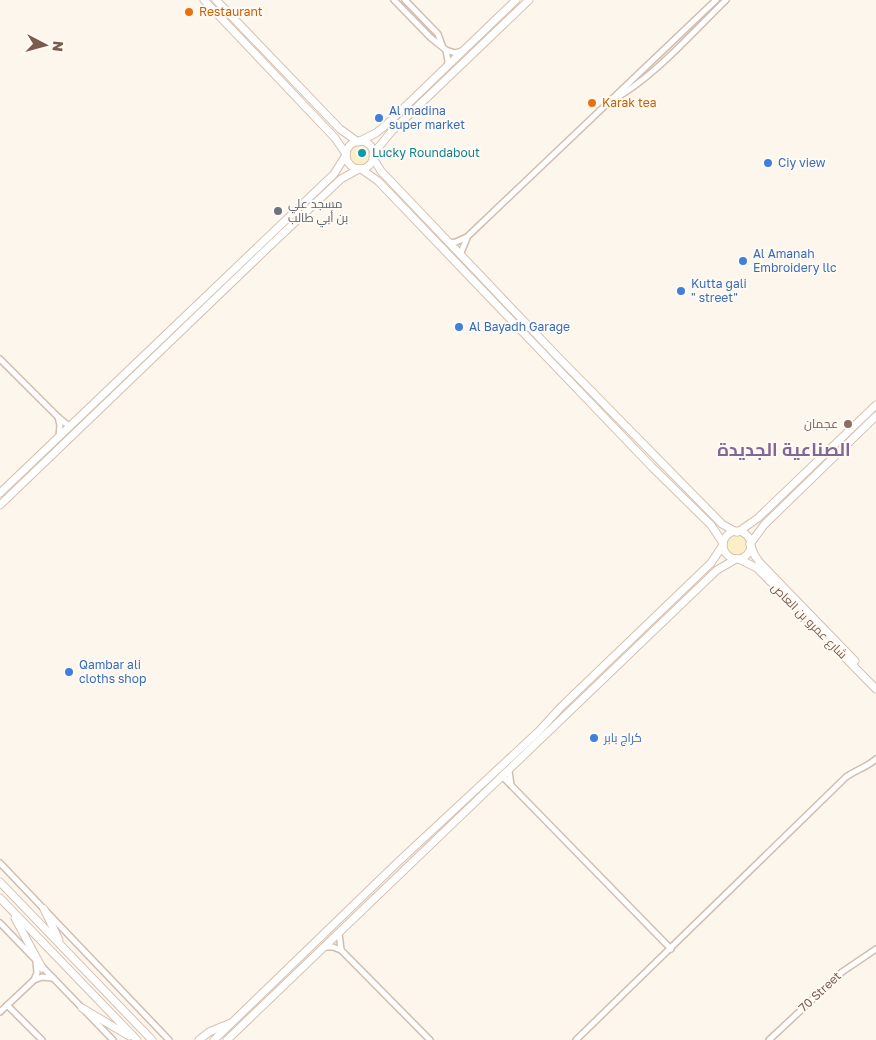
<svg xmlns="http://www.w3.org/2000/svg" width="876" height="1040" font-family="'Golos Text',Cairo,sans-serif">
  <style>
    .sand { fill: #fcefc7 }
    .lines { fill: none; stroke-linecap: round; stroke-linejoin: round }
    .street-casing { stroke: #d1beb0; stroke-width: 8 }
    .secondary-casing { stroke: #d6c0b0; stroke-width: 9 }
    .street { stroke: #fff; stroke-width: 5 }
    .secondary { stroke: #fff; stroke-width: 7 }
    .food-dot { fill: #e8710a; stroke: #fffaf3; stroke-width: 2 }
    .shop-dot { fill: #3f7fe0; stroke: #fffaf3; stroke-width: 2 }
    .culture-dot { fill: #0f9aa8; stroke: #fffaf3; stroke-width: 2 }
    .worship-dot { fill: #6b7280; stroke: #fffaf3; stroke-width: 2 }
    .education-dot { fill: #8d6e63; stroke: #fffaf3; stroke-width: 2 }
    .labels { text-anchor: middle; stroke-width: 4; stroke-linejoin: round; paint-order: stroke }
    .food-label { font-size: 12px; fill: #c56008; stroke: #fffaf3; text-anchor: start }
    .shop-label { font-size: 12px; fill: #366cbe; stroke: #fffaf3; text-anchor: start }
    .culture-label { font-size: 12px; fill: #0d838f; stroke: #fffaf3; text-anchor: start }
    .worship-label { font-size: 12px; fill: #5b616d; stroke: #fffaf3; text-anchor: start }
    .education-label { font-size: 12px; fill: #785e54; stroke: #fffaf3; text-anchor: end }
    .street-label { font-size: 12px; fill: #7a5c4d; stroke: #fffaf3 }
    .district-label { font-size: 18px; font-weight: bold; fill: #846695; stroke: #fffaf3 }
  </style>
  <rect width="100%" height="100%" fill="#fdf6ec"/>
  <g class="sand">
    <circle cx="360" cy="155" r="11"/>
    <circle cx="737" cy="545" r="10"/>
  </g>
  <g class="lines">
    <defs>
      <g id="street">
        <polyline points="394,0 431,38 446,50 448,61 447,67"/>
        <polyline points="405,0 438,34 442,45"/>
        <polyline points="446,50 455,53 462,51"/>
        <path d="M616,98C656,75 693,32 726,0"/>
        <polyline points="448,243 456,242 467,237 716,0"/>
        <polyline points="460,255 467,238"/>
        <polyline points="0,359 58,417 69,426"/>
        <polyline points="58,417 60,425 59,437"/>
        <polyline points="509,771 511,785"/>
        <polyline points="503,777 671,949"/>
        <polyline points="0,863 169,1040"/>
        <polyline points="0,923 113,1040"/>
        <polyline points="339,933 341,950"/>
        <polyline points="324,947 333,947 341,950 430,1040"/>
        <polyline points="34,980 42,977 53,978"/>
        <polyline points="7,1005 42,1040"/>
        <polyline points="0,1012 34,980 37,973 36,961"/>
        <path d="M576,1040L846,777C856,770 867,767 876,759"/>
        <polyline points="769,1040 842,972 876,949"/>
      </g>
      <g id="secondary">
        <polyline points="204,0 335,138 346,154"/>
        <polyline points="216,0 340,129 358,142"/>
        <polyline points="360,141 376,133 386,125 516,0"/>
        <circle cx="360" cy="155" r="14"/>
        <polyline points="373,154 391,132 529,0"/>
        <polyline points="373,158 381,171 557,356 722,524 736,532"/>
        <polyline points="361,169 378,181 652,467 711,525 723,543"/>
        <polyline points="0,493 334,174 346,155"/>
        <polyline points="0,505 275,241 341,179 359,169"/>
        <circle cx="737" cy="545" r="14"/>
        <polyline points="738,532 758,518 876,405"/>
        <polyline points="750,544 755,556 761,564 855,661"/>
        <polyline points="750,544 764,525 876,416"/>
        <polyline points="739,559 757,568 876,689"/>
        <polyline points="0,882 152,1040"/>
        <polyline points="0,898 137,1040"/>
        <polyline points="44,909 59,940"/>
        <polyline points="15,918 42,968"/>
        <polyline points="82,1008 129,1036"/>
        <polyline points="199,1040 209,1032 231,1023"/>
        <polyline points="214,1040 397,863 539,731 561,707 711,563 723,545"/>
        <polyline points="227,1040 717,570 736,559"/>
      </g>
    </defs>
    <use href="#street" class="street-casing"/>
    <use href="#secondary" class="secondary-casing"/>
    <use href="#street" class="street"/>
    <use href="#secondary" class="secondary"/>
  </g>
  <g class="food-dot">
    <circle cx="189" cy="12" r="5"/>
    <circle cx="592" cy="103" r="5"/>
  </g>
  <g class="shop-dot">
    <circle cx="379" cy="118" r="5"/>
    <circle cx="768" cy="163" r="5"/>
    <circle cx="743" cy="261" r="5"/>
    <circle cx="681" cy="291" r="5"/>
    <circle cx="459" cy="327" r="5"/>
    <circle cx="69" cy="672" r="5"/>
    <circle cx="594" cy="738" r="5"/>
  </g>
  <circle class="culture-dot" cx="362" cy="153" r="5"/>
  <circle class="worship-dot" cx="278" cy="211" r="5"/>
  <circle class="education-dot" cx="848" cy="424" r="5"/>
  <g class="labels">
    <g class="food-label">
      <text x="199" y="16">Restaurant</text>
      <text x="602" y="107">Karak tea</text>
    </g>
    <g class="shop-label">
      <text x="389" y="115">Al madina<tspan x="389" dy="14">super market</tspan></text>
      <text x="778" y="167">Ciy view</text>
      <text x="753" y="258">Al Amanah<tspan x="753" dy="14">Embroidery llc</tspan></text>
      <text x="691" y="288">Kutta gali<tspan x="691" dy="14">" street"</tspan></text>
      <text x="469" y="331">Al Bayadh Garage</text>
      <text x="79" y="669">Qambar ali<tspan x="79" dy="14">cloths shop</tspan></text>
      <text x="604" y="742">كراج بابر</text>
    </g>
    <g class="culture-label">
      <text x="372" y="157">Lucky Roundabout</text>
    </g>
    <g class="worship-label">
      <text x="288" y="208">مسجد علي<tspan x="288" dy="14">بن أبي طالب</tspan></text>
    </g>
    <g class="education-label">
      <text x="838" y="428">عجمان</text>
    </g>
    <g class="street-label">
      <text transform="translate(809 621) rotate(45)" y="4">شارع عمرو بن العاص</text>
      <text transform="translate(820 992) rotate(-43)" y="4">70 Street</text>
    </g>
    <g class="district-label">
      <text x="784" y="456">الصناعية الجديدة</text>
    </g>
  </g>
  <g transform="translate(45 45) rotate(96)" stroke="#fffaf3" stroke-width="4" paint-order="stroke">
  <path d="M0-4L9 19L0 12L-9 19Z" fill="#7a5c4d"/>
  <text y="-8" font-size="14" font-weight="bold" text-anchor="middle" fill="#7a5c4d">N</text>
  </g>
</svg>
